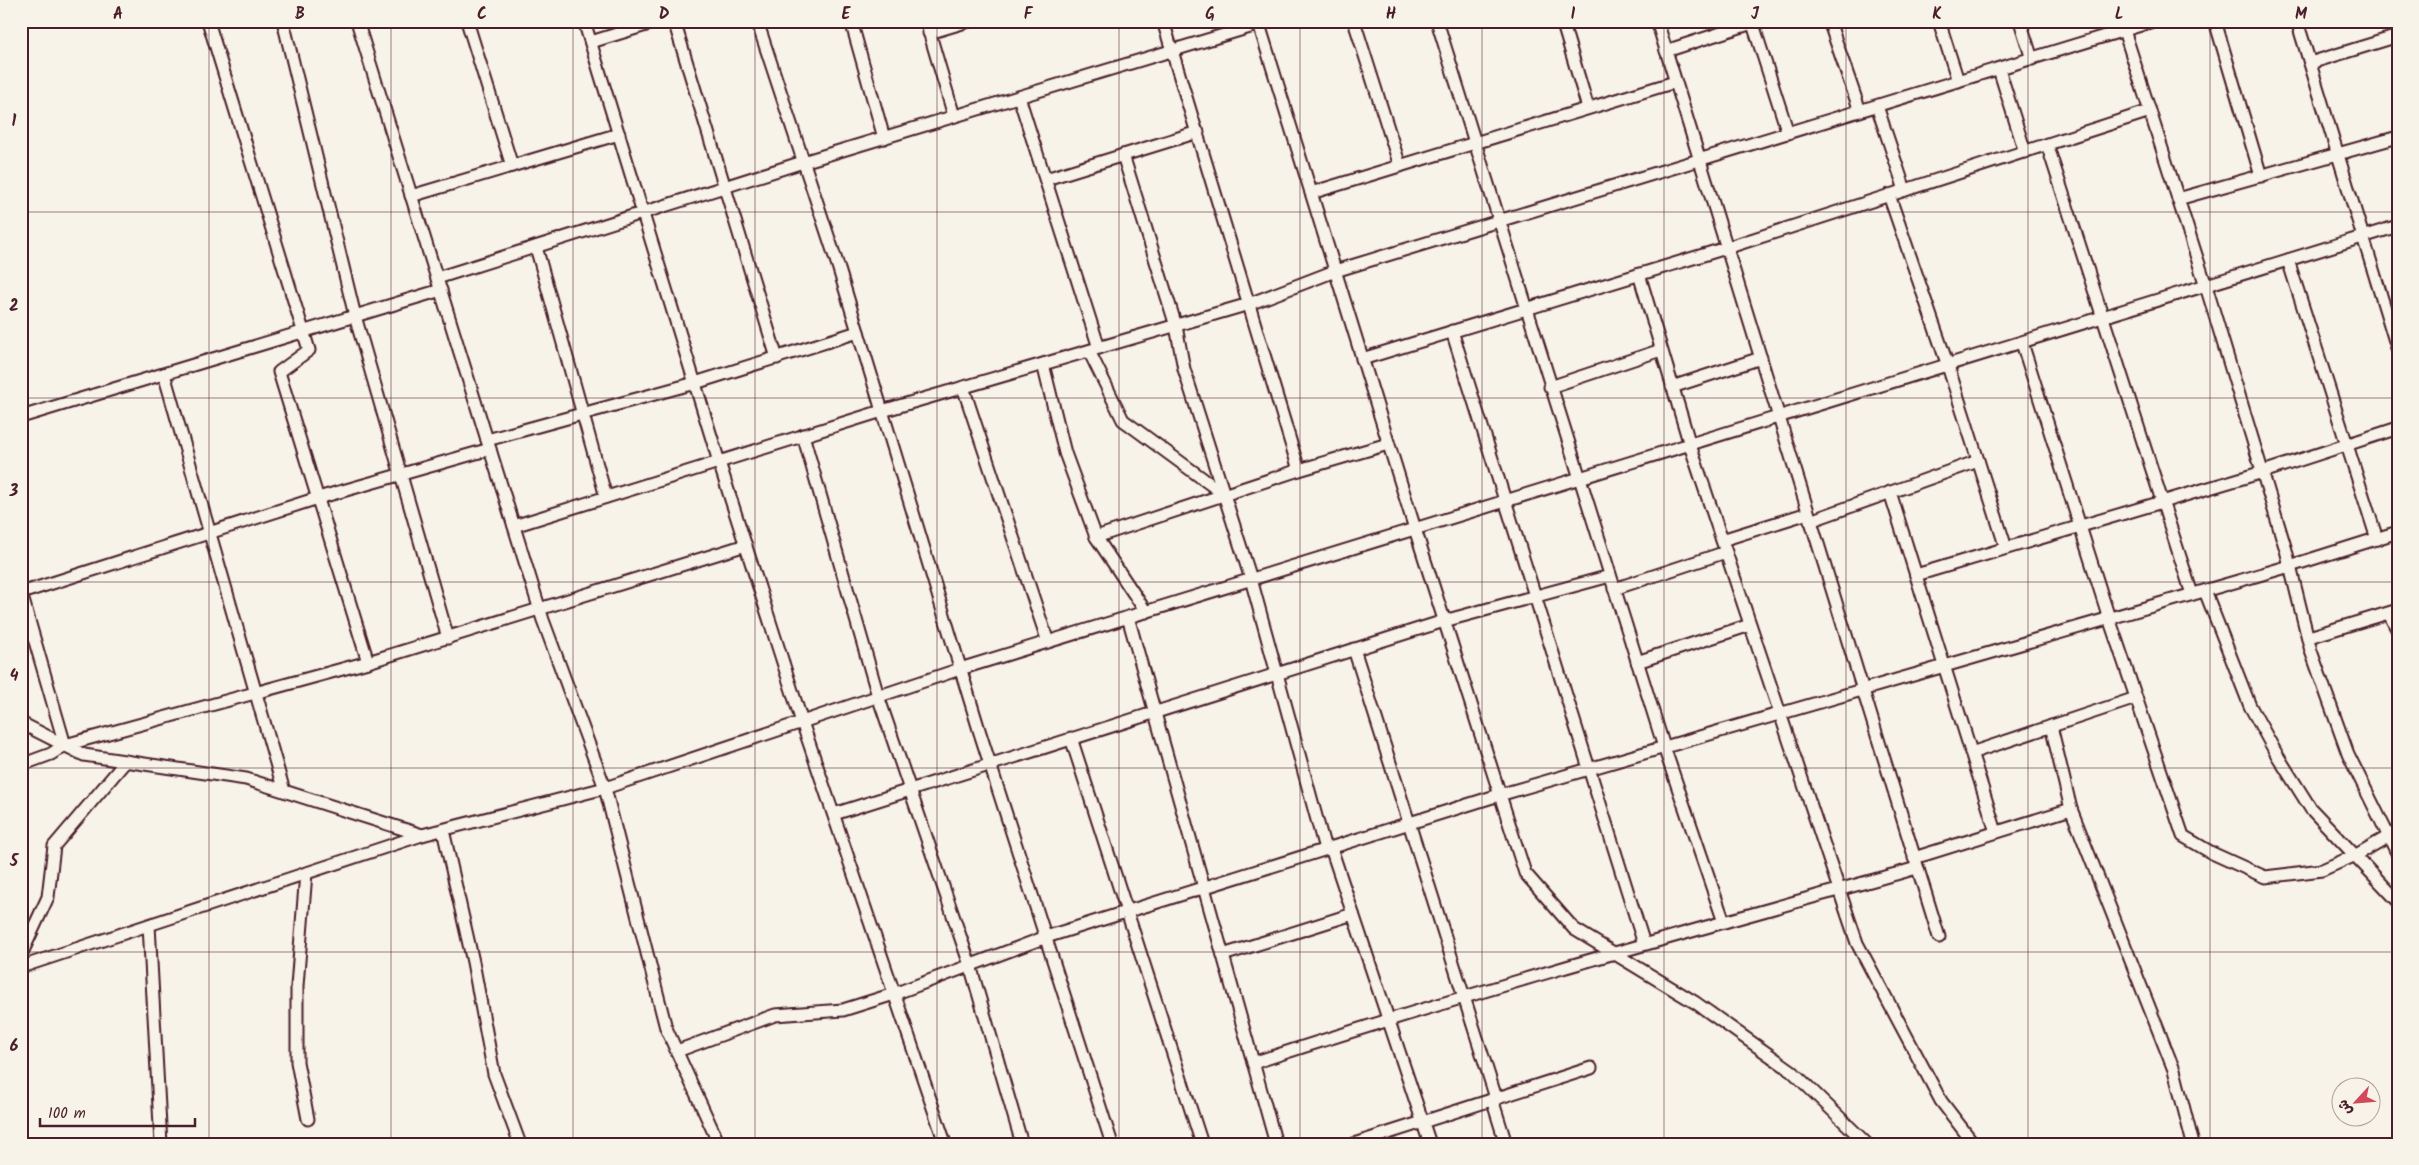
<svg xmlns="http://www.w3.org/2000/svg" width="2419" height="1165" font-family="Kalam,'Playpen Sans Arabic',sans-serif">
  <style>
    .lines { fill: none; stroke-linecap: round; stroke-linejoin: round }
    .minor-casing { stroke: #4a1f2b; stroke-width: 15 }
    .minor { stroke: #f7f3e8; stroke-width: 11 }
    .grid { fill: none; stroke: #4a1f2b; stroke-width: 1; stroke-opacity: 0.55 }
    .neatline { fill: none; stroke: #4a1f2b; stroke-width: 2 }
    .grid-label { font-size: 16px; text-anchor: middle; font-weight: bold; fill: #4a1f2b }
  </style>
  <rect width="100%" height="100%" fill="#f7f3e8"/>
  <filter id="ink" filterUnits="userSpaceOnUse"><feTurbulence type="fractalNoise" baseFrequency=".02" numOctaves="2"/><feDisplacementMap in="SourceGraphic" scale="10" xChannelSelector="R" yChannelSelector="G"/><feConvolveMatrix kernelMatrix="1 2 1 2 8 2 1 2 1" color-interpolation-filters="sRGB"/></filter>
  <g filter="url(#ink)">
    <g class="lines">
      <defs>
        <g id="minor">
          <polyline points="208,21 309,350 279,372 368,662"/>
          <polyline points="283,21 355,316 448,638"/>
          <polyline points="357,21 543,620 605,788 666,1028 719,1144"/>
          <polyline points="467,21 512,166"/>
          <polyline points="584,21 719,462 802,722 944,1140"/>
          <polyline points="674,21 777,358"/>
          <polyline points="757,21 838,266 980,733 1112,1144"/>
          <polyline points="851,21 884,138"/>
          <polyline points="926,21 954,116"/>
          <polyline points="1163,21 1299,470"/>
          <polyline points="1258,21 1415,529 1525,873 1574,929 1696,1003 1792,1071 1867,1144"/>
          <polyline points="1354,21 1400,166"/>
          <polyline points="1437,21 1664,747 1724,922"/>
          <polyline points="1562,21 1588,108"/>
          <polyline points="1657,21 1939,937"/>
          <polyline points="1752,21 1788,133"/>
          <polyline points="1829,21 1860,111"/>
          <polyline points="1939,21 1958,81"/>
          <polyline points="2020,21 2032,59"/>
          <polyline points="2121,21 2206,286 2286,550 2311,651 2348,754 2398,855"/>
          <polyline points="2215,21 2261,176"/>
          <polyline points="2297,21 2398,351"/>
          <polyline points="929,33 969,21"/>
          <polyline points="591,42 659,21"/>
          <polyline points="1666,51 1752,23"/>
          <polyline points="2310,63 2398,36"/>
          <polyline points="1999,69 2025,152"/>
          <polyline points="1019,97 1099,348"/>
          <polyline points="1877,106 1905,190"/>
          <polyline points="2047,144 2192,594"/>
          <polyline points="1123,155 1176,326 1184,369 1251,579 1325,849"/>
          <polyline points="1046,179 1198,132"/>
          <polyline points="1311,193 1675,82"/>
          <polyline points="1889,195 1948,366 2006,548"/>
          <polyline points="411,196 619,134"/>
          <polyline points="2178,199 2398,137"/>
          <polyline points="536,247 606,497"/>
          <polyline points="2288,260 2377,539"/>
          <polyline points="1639,274 1690,445 1857,943 1941,1101 1974,1144"/>
          <polyline points="437,278 803,162 1270,21"/>
          <polyline points="1452,331 1644,944"/>
          <polyline points="2022,343 2109,618 2183,836 2212,853 2265,877 2322,870 2356,855 2398,831"/>
          <polyline points="1089,351 1123,420 1225,495"/>
          <polyline points="1362,359 1726,248 2150,111"/>
          <polyline points="1043,364 1065,453 1096,537 1146,612"/>
          <polyline points="164,374 284,791"/>
          <polyline points="963,387 1048,642"/>
          <polyline points="1550,387 1661,350"/>
          <polyline points="1672,387 1761,358"/>
          <polyline points="21,417 441,290"/>
          <polyline points="803,435 878,696 970,965 1022,1144"/>
          <polyline points="487,440 695,383 858,332"/>
          <polyline points="1890,492 1996,832"/>
          <polyline points="1810,521 1978,461"/>
          <polyline points="514,526 882,411 1249,304 1335,271 2154,21"/>
          <polyline points="1096,537 1299,470 1388,444"/>
          <polyline points="1722,540 1808,513"/>
          <polyline points="1916,575 2263,472 2398,428"/>
          <polyline points="1614,589 1726,552"/>
          <polyline points="2205,591 2250,706 2277,755 2311,809 2398,901"/>
          <polyline points="21,593 318,498 490,449"/>
          <polyline points="21,593 65,745"/>
          <polyline points="2389,614 2398,631"/>
          <polyline points="1128,617 1276,1144"/>
          <polyline points="2309,637 2398,610"/>
          <polyline points="1354,649 1496,1098"/>
          <polyline points="1637,662 1750,625"/>
          <polyline points="21,723 84,755 246,779 422,835 605,788 960,669 2398,226"/>
          <polyline points="2051,726 2071,809 2174,1070 2193,1144"/>
          <polyline points="1071,738 1202,1144"/>
          <polyline points="1971,753 2136,698"/>
          <polyline points="21,765 51,754 65,745 368,662 746,545"/>
          <polyline points="834,814 1444,621 1610,576"/>
          <polyline points="443,830 473,962 494,1074 520,1144"/>
          <polyline points="1331,848 1430,1144"/>
          <polyline points="1914,858 2071,809"/>
          <polyline points="306,873 297,986 297,1062 308,1119"/>
          <polyline points="149,925 161,1144"/>
          <polyline points="21,955 48,897 54,846 126,761"/>
          <polyline points="1223,955 1353,914"/>
          <polyline points="21,967 422,835"/>
          <polyline points="677,1051 775,1015 843,1010 894,994 1046,937 1499,795 2290,566 2398,532"/>
          <path d="M1253,1063C1473,991 1695,930 1917,868"/>
          <polyline points="1492,1099 1506,1144"/>
          <polyline points="1354,1144 1591,1068"/>
        </g>
      </defs>
      <use href="#minor" class="minor-casing"/>
      <use href="#minor" class="minor"/>
    </g>
  </g>
  <path class="grid" d="M209,21V1144M391,21V1144M573,21V1144M755,21V1144M937,21V1144M1119,21V1144M1300,21V1144M1482,21V1144M1664,21V1144M1846,21V1144M2028,21V1144M2210,21V1144M21,212H2398M21,398H2398M21,582H2398M21,768H2398M21,952H2398"/>
  <rect width="2419" height="1165" fill="none" stroke="#f7f3e8" stroke-width="55"/>
  <g transform="translate(2356 1102) rotate(244)"><circle r="24" fill="#f7f3e8" stroke="#b29e9c"/>
  <path d="M0-4L9 19L0 12L-9 19Z" fill="#d1495b"/>
  <text y="-8" font-size="14" font-weight="bold" text-anchor="middle" fill="#4a1f2b">ش</text>
  </g>
  <path d="M40 1118v8h155v-8" fill="none" stroke="#4a1f2b" stroke-width="2.5"/>
  <text x="48" y="1118" font-size="15" fill="#4a1f2b" stroke="#f7f3e8" stroke-width="4" paint-order="stroke">100 m</text>
  <rect x="28" y="28" width="2364" height="1110" class="neatline"/>
  <g class="grid-label">
    <text x="118" y="19">A</text>
    <text x="300" y="19">B</text>
    <text x="482" y="19">C</text>
    <text x="664" y="19">D</text>
    <text x="846" y="19">E</text>
    <text x="1028" y="19">F</text>
    <text x="1210" y="19">G</text>
    <text x="1391" y="19">H</text>
    <text x="1573" y="19">I</text>
    <text x="1755" y="19">J</text>
    <text x="1937" y="19">K</text>
    <text x="2119" y="19">L</text>
    <text x="2301" y="19">M</text>
    <text x="14" y="126">1</text>
    <text x="14" y="311">2</text>
    <text x="14" y="496">3</text>
    <text x="14" y="681">4</text>
    <text x="14" y="866">5</text>
    <text x="14" y="1051">6</text>
  </g>
</svg>
